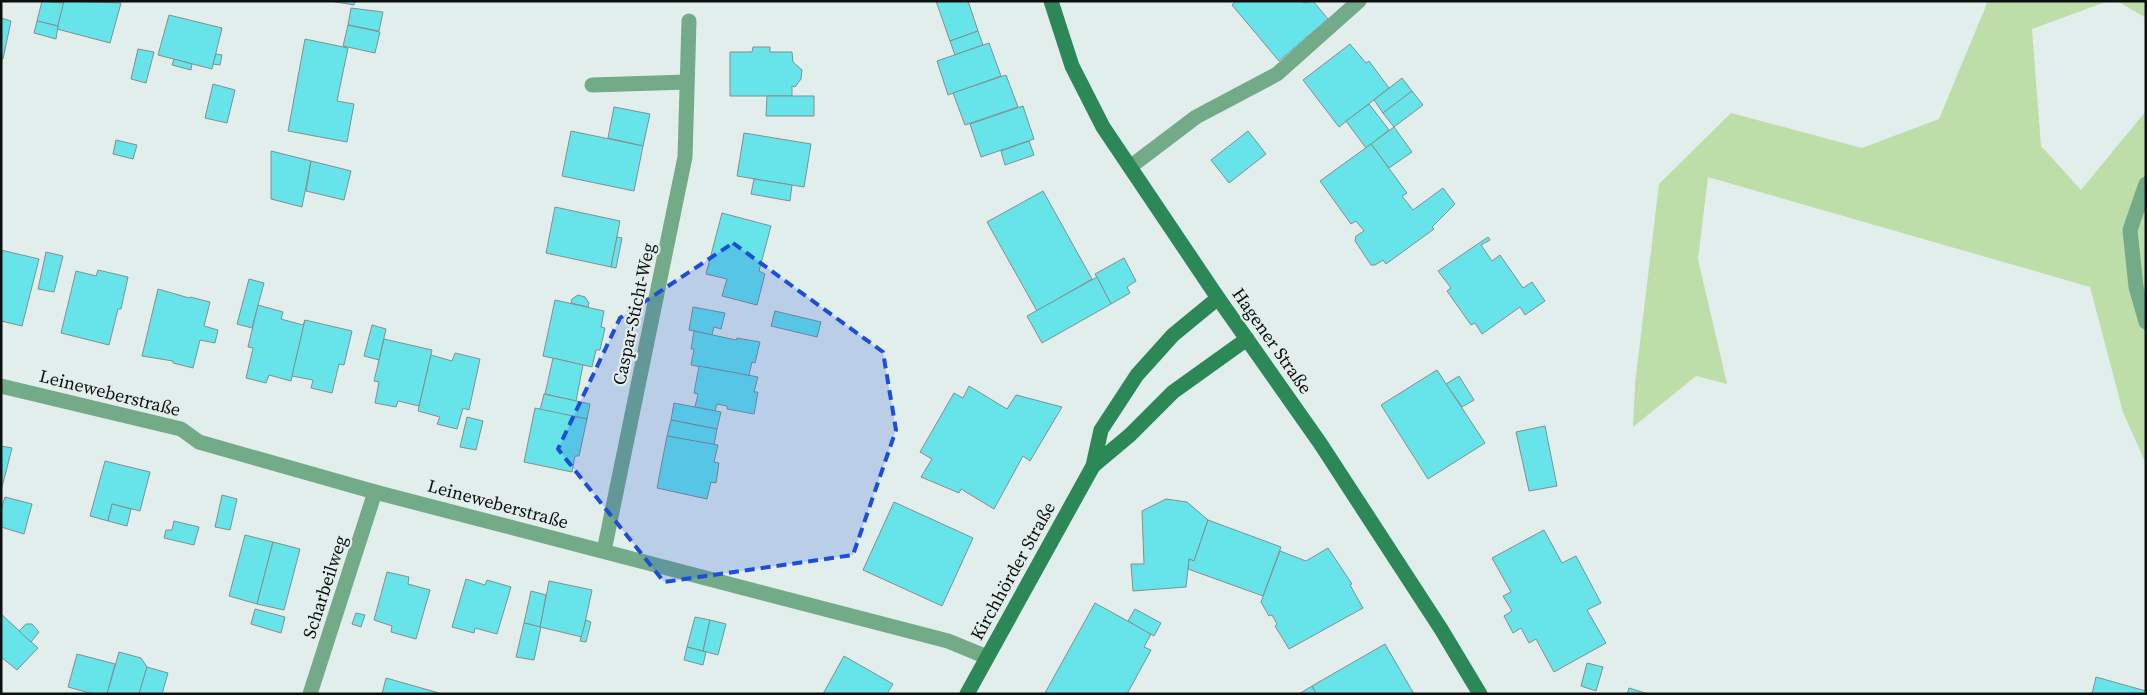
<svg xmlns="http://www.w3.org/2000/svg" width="2147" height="695" font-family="'Source Serif 4',serif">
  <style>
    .green { fill: #bddea9 }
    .building { fill: #66e4ea; stroke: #838f90 }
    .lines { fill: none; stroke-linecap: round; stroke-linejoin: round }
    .lane { stroke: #73aa87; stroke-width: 15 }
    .street { stroke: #73aa87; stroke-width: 15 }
    .secondary { stroke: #2c8957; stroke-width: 15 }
    .marked { fill: #1d4ed8; fill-opacity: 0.2; stroke: #1d4ed8; stroke-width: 4; stroke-dasharray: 10 6; stroke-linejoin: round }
    .labels { text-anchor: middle; stroke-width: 4.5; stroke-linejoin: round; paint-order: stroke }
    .street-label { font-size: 18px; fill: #0c100f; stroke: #e2eeeb }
  </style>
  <rect width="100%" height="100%" fill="#e2eeeb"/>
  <g class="green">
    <polygon points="1988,1 2108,1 2032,29 2041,146 2081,190 2146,111 2146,464 2123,412 2090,287 1708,177 1698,259 1727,384 1696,376 1633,427 1635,384 1659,184 1731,113 1862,148 1939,119"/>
    <polygon points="2117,1 2146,1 2146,18"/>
  </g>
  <g class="building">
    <polygon points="42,1 64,3 58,26 37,21"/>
    <polygon points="64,1 121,3 110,43 57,29"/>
    <polygon points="330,1 355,1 354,5"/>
    <polygon points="936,1 968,1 978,31 950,41"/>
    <polygon points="1236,1 1302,1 1304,3 1313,1 1328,19 1279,61 1232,5"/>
    <polygon points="351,8 383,12 379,31 348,25"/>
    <polygon points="169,15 222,28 212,69 158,55"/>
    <polygon points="1,18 11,21 3,59 1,59"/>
    <polygon points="37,21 58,26 56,39 34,33"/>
    <polygon points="348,25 380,32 375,53 343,46"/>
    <polygon points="978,31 983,45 955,55 950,41"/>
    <polygon points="305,39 348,48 337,101 354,104 347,142 288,131"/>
    <polygon points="989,43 1001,76 948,95 937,61"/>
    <polygon points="1350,44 1366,63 1369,61 1389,88 1339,127 1303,80"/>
    <polygon points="753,47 770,47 770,52 792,52 793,62 802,70 801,79 795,87 792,86 792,96 730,96 730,52 752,52"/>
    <polygon points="138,49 154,52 146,83 131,79"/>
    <polygon points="216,54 222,55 220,65 213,64"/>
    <polygon points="174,59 192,64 191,70 172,65"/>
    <polygon points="1006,75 1018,107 965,125 953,93"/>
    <polygon points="1402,78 1412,91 1383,113 1374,100"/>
    <polygon points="213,84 235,90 227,123 205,118"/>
    <polygon points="1412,91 1423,105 1394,127 1383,113"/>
    <polygon points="767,96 814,96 814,116 766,116"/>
    <polygon points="1369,104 1389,130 1366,148 1346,121"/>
    <polygon points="1023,106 1034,139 981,157 970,124"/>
    <polygon points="614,107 650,114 643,146 608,138"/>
    <polygon points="1394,127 1412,152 1389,168 1371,144"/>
    <polygon points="571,131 643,146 634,191 562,176"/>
    <polygon points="1248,131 1266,154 1229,183 1211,160"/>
    <polygon points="744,133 811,144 804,187 737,176"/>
    <polygon points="116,140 137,145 133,159 113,154"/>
    <polygon points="1029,141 1034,155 1005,165 1001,151"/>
    <polygon points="1371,144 1407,193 1402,196 1413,210 1443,188 1455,204 1432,227 1434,229 1386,264 1383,260 1375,265 1371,265 1355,241 1356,236 1364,231 1356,221 1351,224 1320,181"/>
    <polygon points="271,151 311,161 302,207 271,199"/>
    <polygon points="311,161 351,171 344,200 306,191"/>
    <polygon points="754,179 792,185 790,201 751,194"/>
    <polygon points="1043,191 1092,279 1037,311 987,222"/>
    <polygon points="555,207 620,221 611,267 546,253"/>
    <polygon points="722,213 771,226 759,271 765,274 757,305 722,296 727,279 706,274"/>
    <polygon points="617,237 622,238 616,268 611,267"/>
    <polygon points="1488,237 1490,240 1481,245 1492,261 1500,255 1523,288 1532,282 1545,301 1525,315 1520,307 1482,334 1475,323 1471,325 1447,291 1451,288 1438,271"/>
    <polygon points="1,250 39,259 22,326 1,321"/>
    <polygon points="46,252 63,256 54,292 38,289"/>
    <polygon points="1124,258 1136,281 1127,287 1130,293 1111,304 1095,274"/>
    <polygon points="98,270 128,277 121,309 118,309 109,345 61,333 76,271 96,276"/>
    <polygon points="1097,277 1111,304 1042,343 1027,316"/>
    <polygon points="249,279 264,283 252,328 237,324"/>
    <polygon points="158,289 189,298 190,297 210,302 204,326 218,330 215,343 200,340 193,368 173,363 173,361 142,356"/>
    <polygon points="578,295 585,297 589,303 588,307 571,303 572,299"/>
    <polygon points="555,300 604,311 601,327 605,328 600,350 596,350 592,367 543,356"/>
    <polygon points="258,305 283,312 281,319 303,325 305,320 291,381 269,375 266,383 246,378 253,348 248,347"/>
    <polygon points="693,307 725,313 721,329 714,327 712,335 689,330"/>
    <polygon points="775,311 821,322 817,337 771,326"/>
    <polygon points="305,320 352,331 344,365 339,364 332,393 311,388 313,380 292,376"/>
    <polygon points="372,325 386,329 379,360 364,356"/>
    <polygon points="694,331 736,340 737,338 760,342 755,363 752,362 749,375 753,377 691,365 694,349 691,349"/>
    <polygon points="384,339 432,350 419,406 398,401 396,407 375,403 379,382 374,381"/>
    <polygon points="455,353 480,359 469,410 463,408 457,429 437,424 440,417 418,411 431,355 452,361"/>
    <polygon points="553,358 583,365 576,401 545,394"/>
    <polygon points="699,366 758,377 754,392 758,392 754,414 727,409 727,406 717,404 715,411 695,407 698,394 694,393"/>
    <polygon points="1437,370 1485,443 1428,479 1381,405"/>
    <polygon points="1459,376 1474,400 1462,407 1446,384"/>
    <polygon points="969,386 1007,409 1016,395 1062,407 1030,461 1023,456 994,509 961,489 959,493 921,477 932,459 920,452 954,393 963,398"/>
    <polygon points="544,394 590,404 587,419 540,410"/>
    <polygon points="674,403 721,412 717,429 671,420"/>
    <polygon points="535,408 587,419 579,456 575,456 572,472 524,462"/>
    <polygon points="467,417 483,421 476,450 460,447"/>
    <polygon points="671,420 717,429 714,445 667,436"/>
    <polygon points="1545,426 1557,486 1529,491 1516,432"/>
    <polygon points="667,436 718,445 714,462 719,463 716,483 711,482 707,499 657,488"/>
    <polygon points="1,446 12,448 1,491"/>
    <polygon points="105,461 150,472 140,511 112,504 108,521 90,516"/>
    <polygon points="222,495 237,499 230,530 215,527"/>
    <polygon points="5,497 32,504 24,534 1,527 1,509"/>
    <polygon points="1166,499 1187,502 1208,520 1194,561 1189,559 1186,587 1133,591 1131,564 1144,564 1142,511"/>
    <polygon points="894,502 973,538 942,606 863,570"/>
    <polygon points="112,504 131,509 127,526 108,521"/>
    <polygon points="1208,520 1281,547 1263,596 1188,569 1189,559 1194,561"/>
    <polygon points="174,521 199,527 194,545 164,538 166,530 172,530"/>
    <polygon points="1544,530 1562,563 1576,556 1601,603 1587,610 1606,643 1554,672 1536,639 1529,643 1521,628 1513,633 1504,616 1512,611 1503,596 1511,592 1492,558"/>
    <polygon points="245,535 273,542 257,604 229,596"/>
    <polygon points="273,542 300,549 284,610 257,604"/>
    <polygon points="1328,548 1352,584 1350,585 1363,608 1289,649 1275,626 1277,624 1272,615 1269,616 1261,602 1280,551 1306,561"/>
    <polygon points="387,572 409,577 408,584 430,590 416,639 391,632 392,626 374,620"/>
    <polygon points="466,579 485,585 487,580 511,587 497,634 475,628 474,633 452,627"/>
    <polygon points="549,581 592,590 582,637 540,627"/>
    <polygon points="531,591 546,595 540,627 524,623"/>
    <polygon points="1095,603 1151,634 1144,647 1151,650 1127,694 1047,694 1045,693"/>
    <polygon points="255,609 285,617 281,633 251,624"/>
    <polygon points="1135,609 1161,623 1154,636 1128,621"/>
    <polygon points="356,613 365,615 361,627 352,624"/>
    <polygon points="1,614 38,648 17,670 1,657"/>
    <polygon points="695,617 710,620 703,651 687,647"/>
    <polygon points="586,620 591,622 586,642 580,641"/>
    <polygon points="710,620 726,624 718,655 703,651"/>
    <polygon points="524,623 541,627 534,660 516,657"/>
    <polygon points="26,624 32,624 39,632 31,642 19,631"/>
    <polygon points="1385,644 1414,694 1316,694 1312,686"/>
    <polygon points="687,647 706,652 703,665 684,660"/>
    <polygon points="119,652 141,658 147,667 139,694 107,694"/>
    <polygon points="77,654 115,664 107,694 93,694 68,687"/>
    <polygon points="844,656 893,684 887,694 823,694"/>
    <polygon points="1587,663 1603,667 1596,691 1581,686"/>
    <polygon points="147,667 168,673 162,694 139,694"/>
    <polygon points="2096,677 2146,691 2146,694 2092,694"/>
    <polygon points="386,678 439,693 438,694 382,694"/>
    <polygon points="1312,686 1316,694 1299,694"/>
    <polygon points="1629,688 1648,694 1627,694"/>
  </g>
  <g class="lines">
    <g class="lane">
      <polyline points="1130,167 1196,117 1277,74 1359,1"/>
      <polyline points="2146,184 2130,230 2136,287 2146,322"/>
    </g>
    <g class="street">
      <polyline points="592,85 687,82"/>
      <polyline points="1,386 181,429 199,442 375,492 948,641 987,657"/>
      <polyline points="604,551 685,157 689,21"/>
      <polyline points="310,694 375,492"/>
    </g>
    <g class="secondary">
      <polyline points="1051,1 1072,66 1103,127 1218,298 1320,443 1441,629 1480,694"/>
      <polyline points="1093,466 1130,435 1173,392 1247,339"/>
      <polyline points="967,694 1093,466 1101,430 1137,375 1173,335 1218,298"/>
    </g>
  </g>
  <path class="marked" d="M733,243L883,352L896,430L853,555L664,582L558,449L620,318Z"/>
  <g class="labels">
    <g class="street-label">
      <text transform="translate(634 314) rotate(-78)" y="6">Caspar-Sticht-Weg</text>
      <text transform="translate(1272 341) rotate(55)" y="6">Hagener Straße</text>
      <text transform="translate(110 393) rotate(14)" y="6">Leineweberstraße</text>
      <text transform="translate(498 504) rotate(15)" y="6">Leineweberstraße</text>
      <text transform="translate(1013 571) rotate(-61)" y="6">Kirchhörder Straße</text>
      <text transform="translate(325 587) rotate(-72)" y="6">Scharbeilweg</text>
    </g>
  </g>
  <rect width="2147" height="695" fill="none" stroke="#0c100f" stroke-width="5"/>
</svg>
